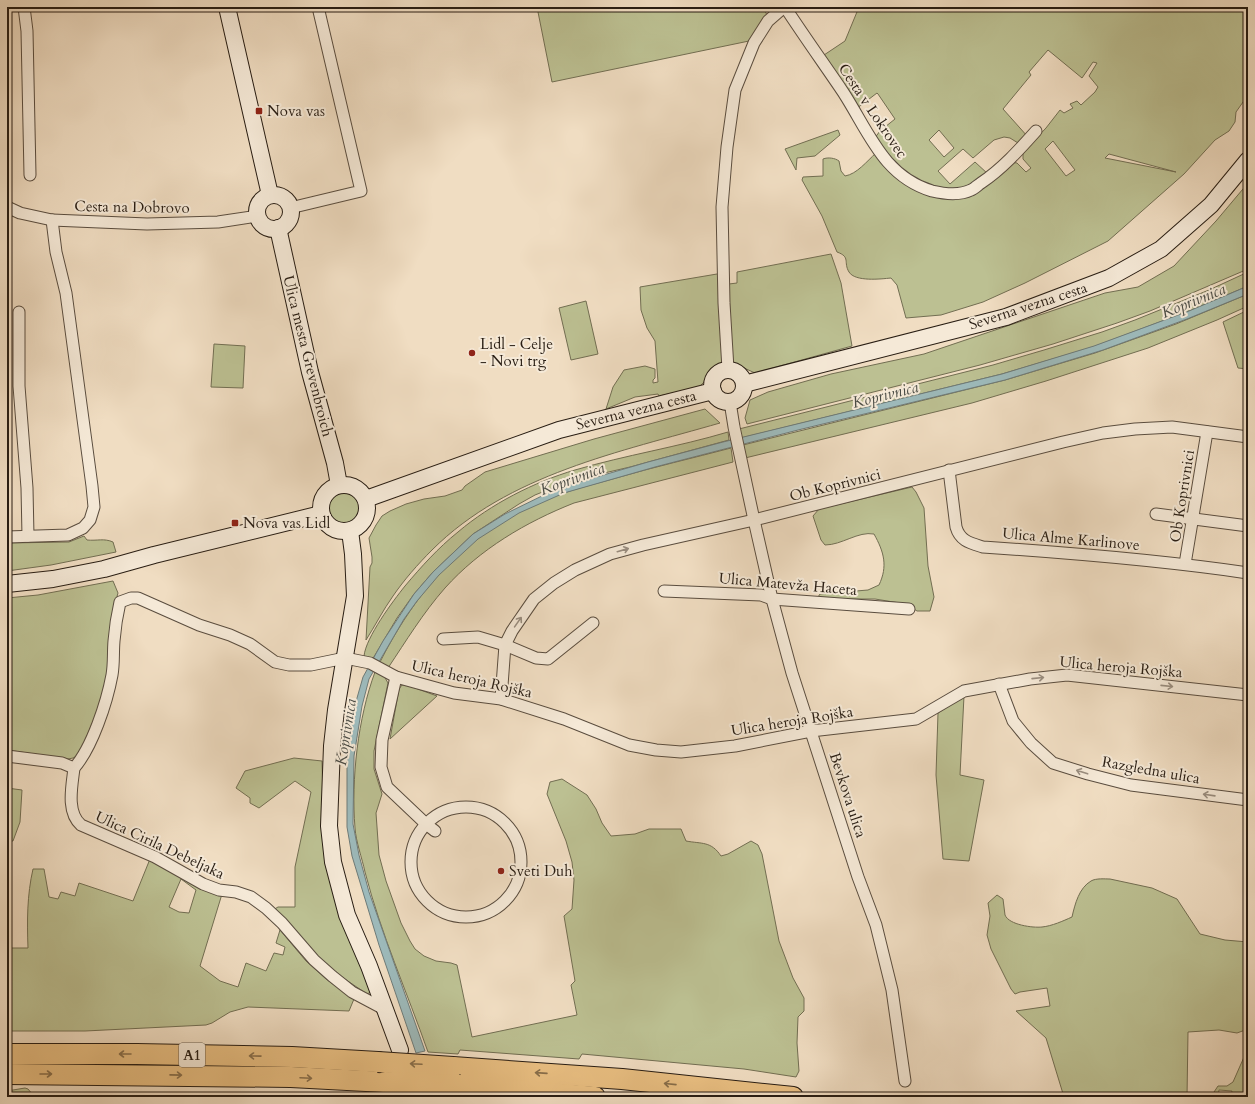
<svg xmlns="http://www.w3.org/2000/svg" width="1255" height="1104" font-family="Cardo,serif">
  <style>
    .green { fill: #bcc092; stroke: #726e52; fill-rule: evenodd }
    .water { fill: #9dbabb; stroke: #6e7b78 }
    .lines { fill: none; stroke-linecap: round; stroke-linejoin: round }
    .street-casing { stroke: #5a4d3f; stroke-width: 13 }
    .secondary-casing { stroke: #281d13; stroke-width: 18 }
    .highway-casing { stroke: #281d13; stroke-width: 22 }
    .street { stroke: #f5e9d7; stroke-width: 11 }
    .secondary { stroke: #f5e9d7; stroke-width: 16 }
    .highway { stroke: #e8be81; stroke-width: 20 }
    .highway-bridge-casing { stroke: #281d13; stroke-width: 22; stroke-linecap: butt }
    .highway-bridge { stroke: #e8be81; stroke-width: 20 }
    .oneway { stroke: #998d7f }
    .oneway2 { stroke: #886e4a }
    .poi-dot { fill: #8f2418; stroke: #f5e9d7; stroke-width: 1.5 }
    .labels { text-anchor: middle; stroke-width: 4; stroke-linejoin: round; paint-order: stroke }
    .shield { fill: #f5e9d7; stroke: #665a4e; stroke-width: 1 }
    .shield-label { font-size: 14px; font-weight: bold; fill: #281d13 }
    .poi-label { font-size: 15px; fill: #281d13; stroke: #f5e9d7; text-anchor: start }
    .street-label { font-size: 15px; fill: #281d13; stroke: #f5e9d7 }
    .water-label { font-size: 16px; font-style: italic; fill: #4b4c45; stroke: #f5e9d7 }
  </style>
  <rect width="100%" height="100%" fill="#f0ddc2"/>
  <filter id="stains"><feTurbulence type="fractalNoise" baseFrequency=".005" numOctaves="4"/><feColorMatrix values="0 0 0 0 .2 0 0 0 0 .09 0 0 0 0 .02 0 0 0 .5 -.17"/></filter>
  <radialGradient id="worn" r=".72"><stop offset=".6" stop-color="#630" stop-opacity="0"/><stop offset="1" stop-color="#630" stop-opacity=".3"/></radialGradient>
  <g class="green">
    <polygon points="537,7 763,7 767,15 765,19 749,41 552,82"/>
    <path d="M859,7H1248H1241L1240,10L1248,12V95L1236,112L1235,122L1229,131L1215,140L1184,174L1108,241L1025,283L983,302L941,315L906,318L897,285L891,278C881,279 855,282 849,272C843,262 851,257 837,252L822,216L802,180L803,177L823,176V159C828,157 835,158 839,161L841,171L845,176C857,174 867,161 876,153L894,173L956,195L1010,162L1017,163L1026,172L1031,168L1023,159V154L1026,149L1046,128L1060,110L1064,113L1073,108L1070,104L1077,101L1081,105L1095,92L1098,87L1089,76L1097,63L1093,62L1082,78L1048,50L1029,72L1031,75L1003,109L1028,137L1021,142L1018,143L1010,138L1004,137L994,140L973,158L963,149L938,171L950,184L975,162L988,174L968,188L955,190L937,188L906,175L874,139L880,131L895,119L878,94L877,93L856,109L821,57L845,41ZM939,130L954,148L944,157L929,140ZM1053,141L1075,170L1066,176L1045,149ZM1109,154L1176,172L1105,158Z"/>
    <polygon points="838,130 840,135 815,156 797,158 796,170 785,149"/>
    <polygon points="1248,183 1248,269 1150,311 1117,323 1053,344 980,365 747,424 745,418 750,400 768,392 831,374 924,354 1105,293 1138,287 1174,266 1216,221"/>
    <polygon points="831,254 841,283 852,346 755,373 731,362 729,284 737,283 737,272"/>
    <polygon points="1248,272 1248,286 1189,311 1093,347 1002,374 741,438 739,429 993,365 1044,350 1102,332 1135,320 1209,290"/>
    <polygon points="717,274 719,276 723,363 699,387 659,396 658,394 635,397 606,409 613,387 624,370 645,366 655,369 655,378 653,380 653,383 658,382 655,341 647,328 641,310 640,287"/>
    <polygon points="1248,294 1248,306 1217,320 1148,348 1046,381 972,403 745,458 743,445 1005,380 1095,353 1176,324"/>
    <polygon points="586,301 598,354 571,360 559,308"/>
    <polygon points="1248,310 1248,369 1238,368 1223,322"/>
    <polygon points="214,344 245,346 243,388 211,387"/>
    <path d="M705,409L720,423C620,452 508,474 432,550C418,564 404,580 393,596C383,610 375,626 366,640L370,567L372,563V557L369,538L376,525L382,516L390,511L406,504L424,499L445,496L462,490L465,486L485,472L594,439Z"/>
    <path d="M728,432L729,440L630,467L570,481L535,495L519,504L473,534L433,572L414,594L397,618L372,660L364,656C366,637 393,601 405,586C421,567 438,548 458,532C491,504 534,482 575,470C626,455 678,447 728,432Z"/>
    <path d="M731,448L733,462L574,503C526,522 480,549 445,588C423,613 406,641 388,668L379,664C403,616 435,571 478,538C503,519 534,503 564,493C581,487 599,483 616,478C654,467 693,458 731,448Z"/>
    <path d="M912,487L916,492L924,508L928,566L934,597L930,611H917L906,604L875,599H839L818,597L820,594L868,590L879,585C888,566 884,552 874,534C858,531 842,545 825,545L821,540L813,516L819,509Z"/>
    <circle cx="344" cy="508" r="16"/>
    <path d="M84,536L87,540C97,541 104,538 113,542L116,552L51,565L7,571V543L69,542Z"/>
    <polygon points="113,581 118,593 114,607 109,673 106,690 79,755 73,758 68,759 7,750 7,598 38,595"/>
    <path d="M375,672L384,676L388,683L374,751V769L382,794L376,813L379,855L386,881L401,923L410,941L415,949L424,956L436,961L451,963L457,965L472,1037L577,1015L571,985L575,981L564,916L572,909L574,880L572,862L566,841L547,794L550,782L562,779L587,795L596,809L602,823L611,836L635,834L649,829H681L686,841C702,844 711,841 721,856L728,854L751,841L758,845L762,854L779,941L793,978L804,998V1011L798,1017L797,1043L799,1071L796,1077L744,1069L582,1054L579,1059L460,1050L458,1054L428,1052C407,992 381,934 365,872C362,858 356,842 355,828C351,779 358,718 375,672Z"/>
    <polygon points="402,685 407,685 437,696 390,739 399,689"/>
    <polygon points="964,696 960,775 984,780 969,861 943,859 936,775 938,713"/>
    <polygon points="294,758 322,761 324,831 371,992 367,994 330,969 273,910 278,907 295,907 295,867 311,792 295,781 259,808 250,803 250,798 236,788 245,771"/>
    <polygon points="7,788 22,790 20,822 13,841 7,841"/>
    <path d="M150,859L222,894L200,966L220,981L238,987L246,963L266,971L274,953L283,955L285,947L276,943L280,930L306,961L326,979L354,999L349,1011L248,1007L230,1012L212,1023L206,1025L85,1031H7V948H28C27,921 27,895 33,869H44L49,897L58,899L61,892L75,896L79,883L133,901ZM181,879L196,890L189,913L179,912L169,907Z"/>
    <path d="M1110,879L1152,888L1177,899L1200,934L1225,940L1248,942V1029L1237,1033L1219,1030L1188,1032L1187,1097H1064L1046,1038L1016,1011L1050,1006L1047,988L1020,992L1015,994L1011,989L991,949L987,935L990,916L988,903L997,895L1003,899C1004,904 1004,910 1005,915C1009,925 1033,928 1042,927C1052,926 1063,921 1072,917C1075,904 1079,888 1091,881C1096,878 1105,879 1110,879Z"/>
    <polygon points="1248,1048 1248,1097 1231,1097 1232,1091 1219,1090 1218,1097 1214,1097 1214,1092 1218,1086 1227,1086 1233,1082"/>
    <polygon points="25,1088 28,1089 33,1095 32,1097 7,1097 7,1091"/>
    <polygon points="106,1095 169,1095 180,1097 83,1097"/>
  </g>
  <polygon class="water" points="1248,286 1248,294 1187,319 1103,350 1005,380 798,430 655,467 564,493 519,513 478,539 439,575 417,601 404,619 369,679 362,706 354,756 353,824 359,855 369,892 425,1051 416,1053 379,945 352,856 347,827 347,755 355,705 363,677 383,641 414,594 433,572 473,534 505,514 548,493 576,483 648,462 723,442 1002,374 1094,346 1189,311"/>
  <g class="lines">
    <defs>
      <g id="street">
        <polyline points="24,7 27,31 30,175"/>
        <path d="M785,7C804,36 824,64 843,92C869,132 883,176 932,191C945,194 959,196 971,190C974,189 978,185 981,183C1002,169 1019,150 1036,131"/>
        <polyline points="7,207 20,213 52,220 147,224 218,222 258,216"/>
        <polyline points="290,208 361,191 318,7"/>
        <polyline points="19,312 19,386 27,488 28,536"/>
        <polyline points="728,369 724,303 722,207 727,147 735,90 754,43 768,21 784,7"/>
        <polyline points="730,402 734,427 754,520 772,599 792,673 858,877 876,925 892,990 905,1081"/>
        <path d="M949,470L956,527C960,541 970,543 983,547C1072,553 1160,560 1248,573"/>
        <polyline points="1156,514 1248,526"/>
        <polyline points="7,537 68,535 83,528 90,520 94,507 92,486 66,293 56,252 52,220"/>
        <polyline points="1185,564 1207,432"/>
        <polyline points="664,591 761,595 772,599 909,609"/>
        <polyline points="443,639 478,637 505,645 536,658 548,659 593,623"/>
        <polyline points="396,677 382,740 381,767 387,787 426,824 435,831"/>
        <polyline points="999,684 1013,721 1031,743 1053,763 1088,774 1131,785 1248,800"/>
        <polyline points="501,699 505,645 512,631 534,599 554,583 575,570 610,554 643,545 754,520 1063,442 1103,433 1135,429 1172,427 1248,437"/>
        <path d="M7,756L62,763L74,768C92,748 107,702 112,675C114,664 113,653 114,641C115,628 117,615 120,602L131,598H138L199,625L230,635L250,644L275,662L289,665H311L345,658L370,663L396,677L454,693L501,699L564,719L629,745L656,750L681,752L735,746L811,731L916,719L964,691L1030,679L1067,675L1248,695"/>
        <path d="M74,768C72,786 66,812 81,825L155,857L203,884L219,890L236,892L251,897L266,908L282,923L314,960L332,976L352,992L384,1009"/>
        <circle cx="466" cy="862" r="55"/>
      </g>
      <g id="secondary">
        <polyline points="227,7 270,195"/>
        <circle cx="274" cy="212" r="17"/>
        <polyline points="278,228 310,372 335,463 339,485"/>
        <circle cx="728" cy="386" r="16"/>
        <polyline points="744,384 1006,317 1109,278 1161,249 1211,205 1248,160"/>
        <circle cx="344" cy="508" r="23"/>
        <polyline points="366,499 559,430 713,391"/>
        <polyline points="350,531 353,554 355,596 336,710 332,746 329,826 333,862 347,915 369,966 400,1050"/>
        <polyline points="7,584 53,579 104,569 154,555 321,514"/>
        <polyline points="419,1096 419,1097"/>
      </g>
      <g id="highway">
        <polyline points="7,1054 137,1054 292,1057 378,1062"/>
        <polyline points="453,1067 622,1079 793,1097"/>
        <polyline points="7,1074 291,1077 385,1082"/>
        <polyline points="460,1085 595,1097"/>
      </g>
    </defs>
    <use href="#street" class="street-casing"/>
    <use href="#secondary" class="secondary-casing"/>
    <use href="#highway" class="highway-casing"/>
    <use href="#street" class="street"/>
    <use href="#secondary" class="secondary"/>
    <use href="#highway" class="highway"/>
    <defs>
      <g id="highway-bridge">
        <polyline points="378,1062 453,1067"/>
        <polyline points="385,1082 460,1085"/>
      </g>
    </defs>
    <use href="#highway-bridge" class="highway-bridge-casing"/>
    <use href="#highway-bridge" class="highway-bridge"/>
  </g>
  <defs><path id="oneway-shaft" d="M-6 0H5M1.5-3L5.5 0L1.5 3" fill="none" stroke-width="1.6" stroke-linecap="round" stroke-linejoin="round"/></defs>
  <g class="oneway">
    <use href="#oneway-shaft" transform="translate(623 550) rotate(-16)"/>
    <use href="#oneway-shaft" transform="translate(518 622) rotate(-55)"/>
    <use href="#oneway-shaft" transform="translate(1038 678) rotate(-6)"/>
    <use href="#oneway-shaft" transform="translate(1167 686) rotate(6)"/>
    <use href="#oneway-shaft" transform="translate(1082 772) rotate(-162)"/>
    <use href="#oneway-shaft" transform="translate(1209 795) rotate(-172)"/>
  </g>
  <g class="oneway2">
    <use href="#oneway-shaft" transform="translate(125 1054) rotate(-180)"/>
    <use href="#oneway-shaft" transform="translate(255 1056) rotate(-179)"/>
    <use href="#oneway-shaft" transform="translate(416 1064) rotate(-177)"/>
    <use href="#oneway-shaft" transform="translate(541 1073) rotate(-176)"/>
    <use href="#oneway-shaft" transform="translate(46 1074)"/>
    <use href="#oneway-shaft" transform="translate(176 1075) rotate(1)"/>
    <use href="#oneway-shaft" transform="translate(306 1078) rotate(3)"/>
    <use href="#oneway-shaft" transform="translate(670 1084) rotate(-174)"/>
  </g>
  <g class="poi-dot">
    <rect x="255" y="107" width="8" height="8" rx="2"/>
    <circle cx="472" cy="353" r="4"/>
    <rect x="231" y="519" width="8" height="8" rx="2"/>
    <circle cx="501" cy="871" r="4"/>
  </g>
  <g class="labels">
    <rect class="shield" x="179" y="1043" width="26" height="24" rx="3"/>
    <g class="shield-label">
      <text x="192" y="1060">A1</text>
    </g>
    <g class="poi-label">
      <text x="267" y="116">Nova vas</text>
      <text x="480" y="349">Lidl - Celje<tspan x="480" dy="17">- Novi trg</tspan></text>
      <text x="243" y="528">Nova vas Lidl</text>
      <text x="509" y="876">Sveti Duh</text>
    </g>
    <g class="street-label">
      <text transform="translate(873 111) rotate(56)" y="5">Cesta v Lokrovec</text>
      <text transform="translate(132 207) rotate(1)" y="5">Cesta na Dobrovo</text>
      <text transform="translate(1028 306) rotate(-18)" y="5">Severna vezna cesta</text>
      <text transform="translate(308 356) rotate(76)" y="5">Ulica mesta Grevenbroich</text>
      <text transform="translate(636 410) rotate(-14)" y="5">Severna vezna cesta</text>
      <text transform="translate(835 485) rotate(-14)" y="5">Ob Koprivnici</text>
      <text transform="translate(1182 496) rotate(-81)" y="5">Ob Koprivnici</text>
      <text transform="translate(1071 539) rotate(5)" y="5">Ulica Alme Karlinove</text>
      <text transform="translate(788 584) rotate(5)" y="5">Ulica Matevža Haceta</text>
      <text transform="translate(1121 667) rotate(5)" y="5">Ulica heroja Rojška</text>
      <text transform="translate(472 679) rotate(13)" y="5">Ulica heroja Rojška</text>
      <text transform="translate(792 721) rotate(-9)" y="5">Ulica heroja Rojška</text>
      <text transform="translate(1151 770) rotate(10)" y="5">Razgledna ulica</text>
      <text transform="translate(848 795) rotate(72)" y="5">Bevkova ulica</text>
      <text transform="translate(160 845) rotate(25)" y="5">Ulica Cirila Debeljaka</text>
    </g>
    <g class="water-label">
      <text transform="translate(1193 300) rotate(-22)" y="6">Koprivnica</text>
      <text transform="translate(885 394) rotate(-14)" y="6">Koprivnica</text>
      <text transform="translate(572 478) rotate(-20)" y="6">Koprivnica</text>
      <text transform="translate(345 732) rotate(-81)" y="6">Koprivnica</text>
    </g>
  </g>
  <rect width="1255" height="1104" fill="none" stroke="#f0ddc2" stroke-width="24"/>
  <rect x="8" y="8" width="1239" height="1088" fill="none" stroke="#281d13" stroke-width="2"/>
  <rect x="12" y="12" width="1231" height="1080" fill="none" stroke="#281d13"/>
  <rect width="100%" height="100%" filter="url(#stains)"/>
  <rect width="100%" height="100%" fill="url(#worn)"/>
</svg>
